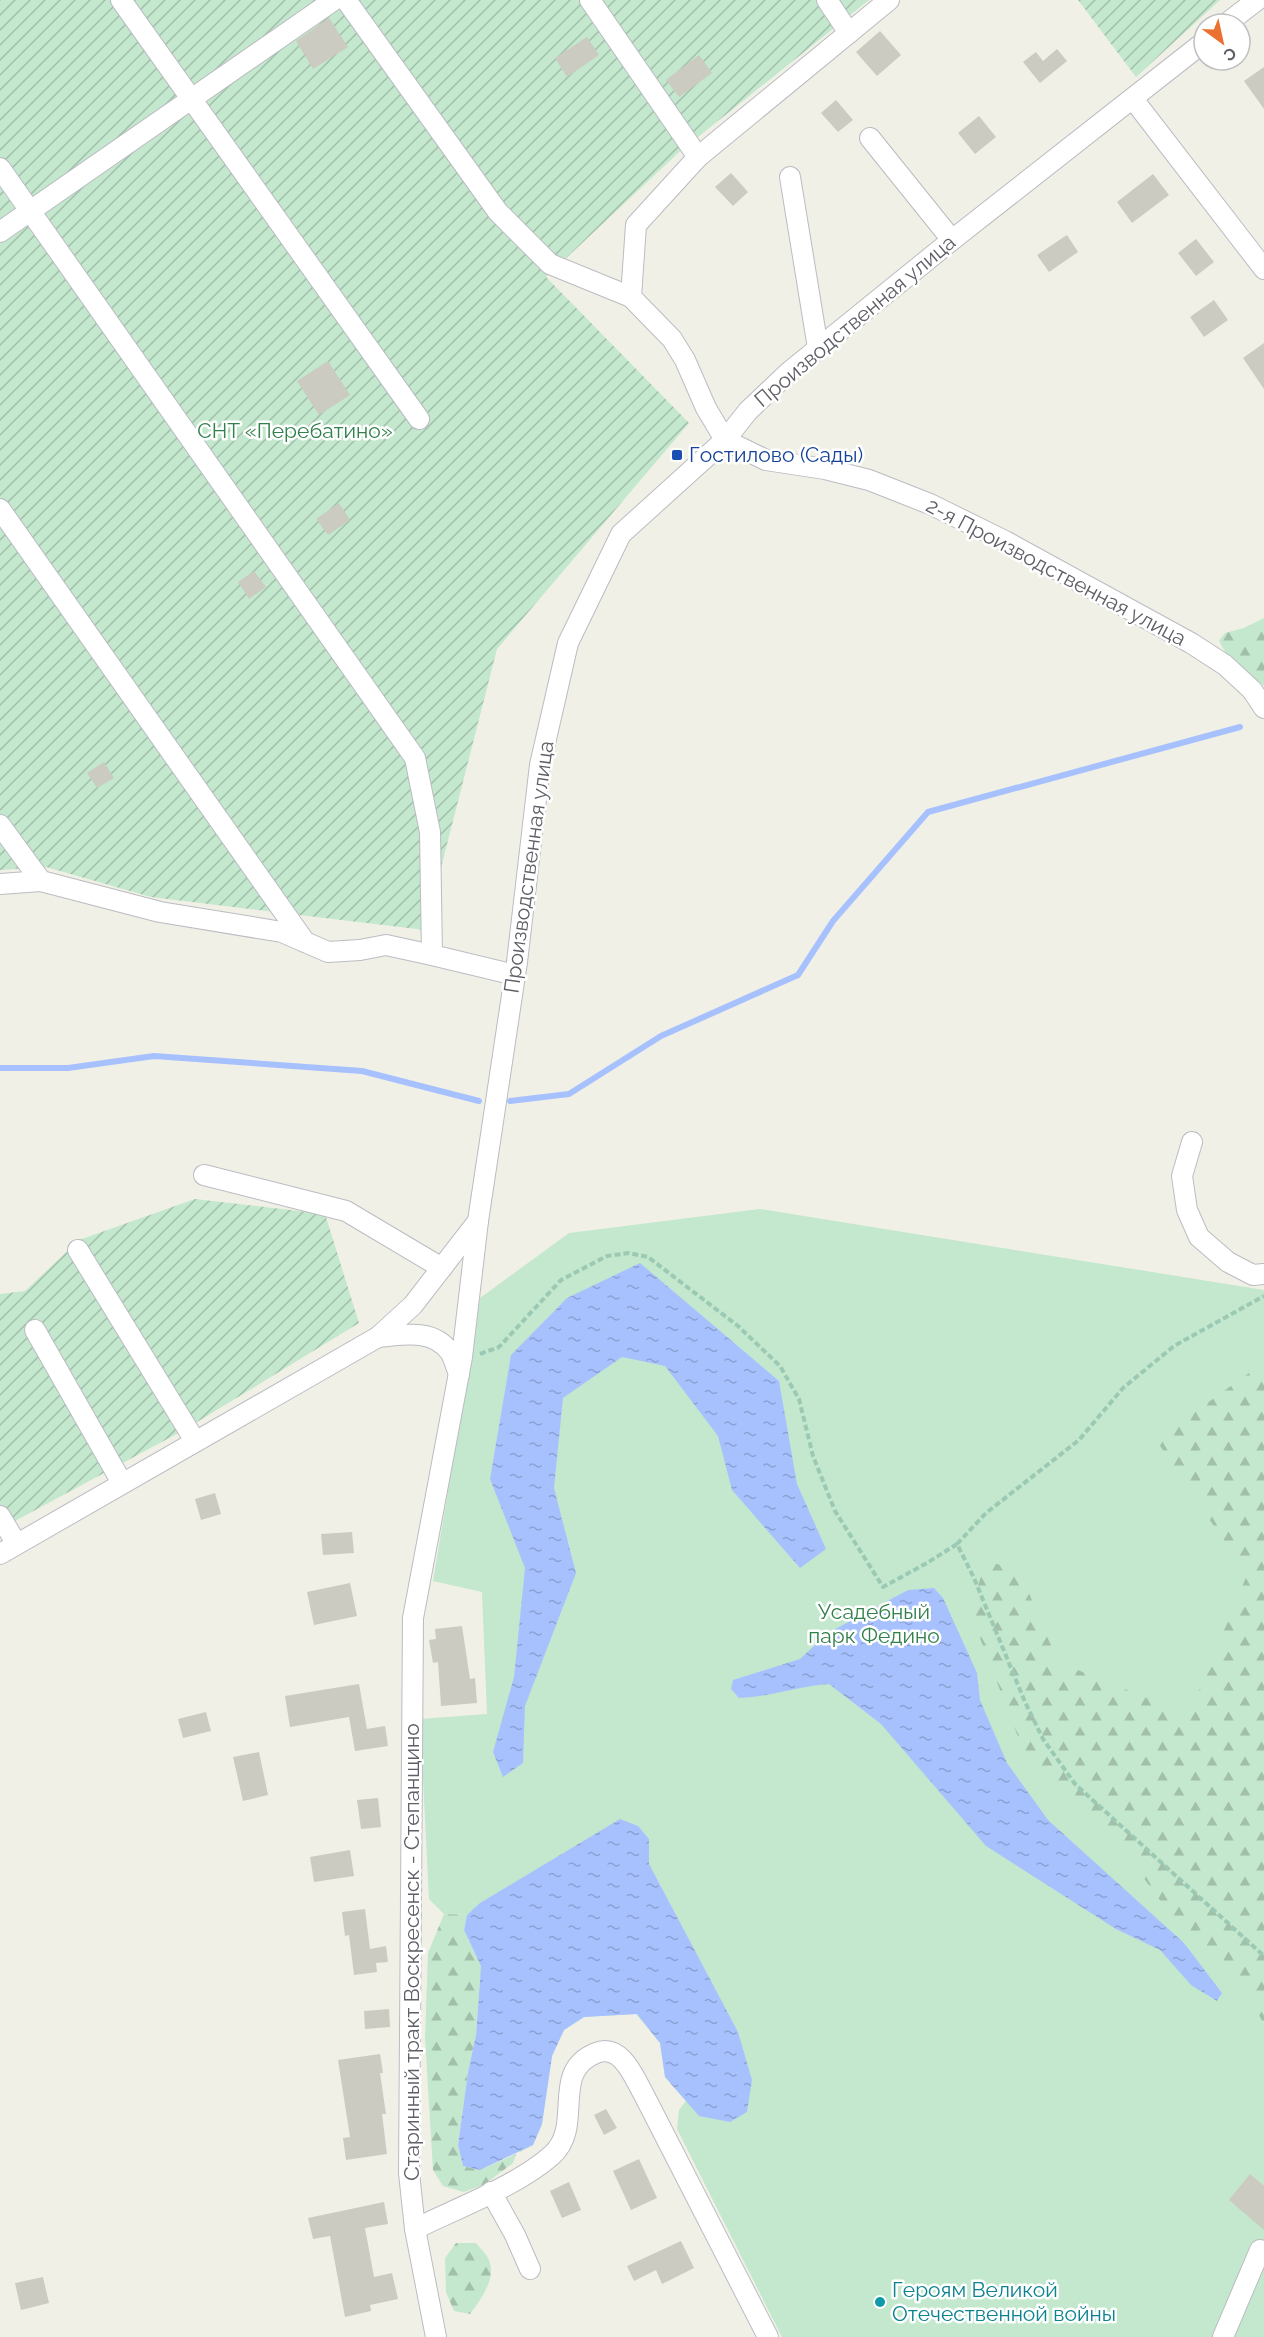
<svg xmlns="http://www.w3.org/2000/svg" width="1264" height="2337" font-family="Raleway,sans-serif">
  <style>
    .green { fill: #c3e8cd }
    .forest { fill: url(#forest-firs) }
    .garden { fill: url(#garden-furrows) }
    .water { fill: url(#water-ripples) }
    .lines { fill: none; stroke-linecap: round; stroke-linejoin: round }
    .stream { stroke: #a7c1ff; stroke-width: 6 }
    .building { fill: #cbcbc2 }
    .minor-casing { stroke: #bbbcc2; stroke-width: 22 }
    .path { stroke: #9cc9b4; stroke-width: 4; stroke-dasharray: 6 3; stroke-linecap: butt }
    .minor { stroke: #fff; stroke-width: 20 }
    .transit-dot { fill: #1a4fb4; stroke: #fff; stroke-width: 2 }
    .culture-dot { fill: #0f9aa8; stroke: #fff; stroke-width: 2 }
    .labels { text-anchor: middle; stroke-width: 5; stroke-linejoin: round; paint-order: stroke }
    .street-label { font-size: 21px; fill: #5e5f67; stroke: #fff }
    .park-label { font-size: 21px; fill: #32814c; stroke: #fff }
    .transit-label { font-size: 21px; fill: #164399; stroke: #fff; text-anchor: start }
    .culture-label { font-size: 21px; fill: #0d838f; stroke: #fff; text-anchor: start }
  </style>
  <defs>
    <pattern id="forest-firs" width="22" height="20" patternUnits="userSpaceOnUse" patternTransform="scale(1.5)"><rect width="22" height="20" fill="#c3e8cd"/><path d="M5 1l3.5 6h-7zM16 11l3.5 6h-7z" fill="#a2bfaa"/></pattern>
    <pattern id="garden-furrows" width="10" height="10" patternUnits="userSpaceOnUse" patternTransform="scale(1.5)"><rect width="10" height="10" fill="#c3e8cd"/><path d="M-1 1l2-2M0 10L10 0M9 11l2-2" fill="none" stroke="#a2bfaa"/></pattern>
    <pattern id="water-ripples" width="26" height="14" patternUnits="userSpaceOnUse" patternTransform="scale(1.5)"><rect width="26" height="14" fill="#a7c1ff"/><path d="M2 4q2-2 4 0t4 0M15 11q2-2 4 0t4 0" fill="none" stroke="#8ba0d2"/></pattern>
  </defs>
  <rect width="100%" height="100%" fill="#f0f0e6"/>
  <polygon class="green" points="760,1209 1264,1290 1264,2337 782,2337 677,2129 679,2110 686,2101 665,2077 660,2043 636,2014 584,2017 564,2030 552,2056 542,2124 533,2145 520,2152 467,1915 444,1914 429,1899 420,1719 487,1714 482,1592 433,1581 480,1298 569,1233"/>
  <g class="forest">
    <polygon points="1264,618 1264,686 1228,657 1219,641 1225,633 1244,628"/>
    <polygon points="1264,1362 1264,2025 1251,1999 1172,1917 1114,1837 1032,1773 970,1612 986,1560 1020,1572 1058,1662 1189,1715 1247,1575 1156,1440"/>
    <polygon points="444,1914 467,1915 464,1930 481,1966 476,2035 468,2072 458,2145 463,2166 480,2170 516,2154 513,2163 485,2184 464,2192 443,2186 433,2170 425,2038 428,1953"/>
    <path d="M456,2243H476C479,2247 485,2252 488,2258C498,2277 481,2299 470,2314L454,2311L446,2292L445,2258Z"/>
  </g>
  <g class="garden">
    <polygon points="0,0 869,0 678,153 546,277 689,423 497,649 425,930 151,897 46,867 0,870"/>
    <polygon points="1078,0 1220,0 1136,77"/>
    <polygon points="195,1199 325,1214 359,1323 184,1430 0,1529 0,1294 25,1291 79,1240"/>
  </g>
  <g class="water">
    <polygon points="640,1263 779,1381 797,1484 826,1549 800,1568 732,1490 718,1436 665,1366 622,1357 563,1398 554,1488 576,1573 525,1706 523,1763 503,1777 493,1752 514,1677 525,1568 490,1479 511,1355 567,1298"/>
    <path d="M934,1588L943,1598L977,1673L980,1700L1007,1763L1048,1820L1184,1943L1222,1993L1217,2001L1191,1985L1160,1950L1116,1929L986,1846L881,1724L829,1684C798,1686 770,1697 739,1698L731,1689L733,1680L800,1659L828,1633L908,1590Z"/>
    <polygon points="620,1819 638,1826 649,1839 649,1864 738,2032 752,2080 747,2112 730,2122 699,2116 665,2077 660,2043 637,2014 584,2017 564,2030 552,2056 542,2124 533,2145 480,2170 463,2166 458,2145 468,2072 476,2035 481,1966 464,1930 467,1915 480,1903"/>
  </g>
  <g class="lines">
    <g class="stream">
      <polyline points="0,1068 68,1068 154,1056 362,1071 479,1101"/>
      <polyline points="510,1101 569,1094 661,1036 798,975 833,921 928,812 1240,727"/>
    </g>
  </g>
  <g class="building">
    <polygon points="329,18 348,47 313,69 296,41"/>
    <polygon points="880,31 901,55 877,76 856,52"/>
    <polygon points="587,37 599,55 567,77 555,58"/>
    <polygon points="1057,49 1067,61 1040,83 1023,62 1036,52 1043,61"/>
    <polygon points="699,55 712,73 679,97 666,80"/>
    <polygon points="1264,67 1264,109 1244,81"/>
    <polygon points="836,100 853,120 838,132 821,113"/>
    <polygon points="979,116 996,137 975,154 958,133"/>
    <polygon points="731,173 748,192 733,206 715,187"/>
    <polygon points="1153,174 1169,195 1132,223 1117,202"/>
    <polygon points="1067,235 1078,252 1049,272 1037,255"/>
    <polygon points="1196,239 1214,262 1196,276 1178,253"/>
    <polygon points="1214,300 1228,320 1204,337 1190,317"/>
    <polygon points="1264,343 1264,389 1243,358"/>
    <polygon points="328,361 350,395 319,415 297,381"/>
    <polygon points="339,503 350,520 328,535 316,519"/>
    <polygon points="254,571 266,587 249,599 238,582"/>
    <polygon points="104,762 114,778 97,788 87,773"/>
    <polygon points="215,1493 221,1514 201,1520 195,1499"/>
    <polygon points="352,1532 354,1553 323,1555 321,1534"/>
    <polygon points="350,1583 357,1616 314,1625 307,1592"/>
    <polygon points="462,1626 470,1679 475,1678 477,1703 441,1706 438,1662 433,1663 429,1640 436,1639 435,1629"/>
    <polygon points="359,1684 367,1729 385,1726 388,1746 355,1751 349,1717 290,1727 285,1696"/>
    <polygon points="206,1712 211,1731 183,1738 178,1719"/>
    <polygon points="259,1752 268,1795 243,1801 233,1757"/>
    <polygon points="378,1798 381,1827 361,1829 357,1800"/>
    <polygon points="350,1850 354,1876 314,1882 310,1857"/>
    <polygon points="365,1909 370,1949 386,1946 388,1962 376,1963 377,1972 354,1975 349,1935 345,1936 342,1912"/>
    <polygon points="389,2009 390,2027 365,2029 364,2011"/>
    <polygon points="380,2054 383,2073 380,2073 386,2114 382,2114 387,2154 346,2160 343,2138 350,2137 338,2060"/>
    <polygon points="606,2109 617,2128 604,2135 594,2115"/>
    <polygon points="639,2159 657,2198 631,2210 613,2171"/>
    <polygon points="1250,2174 1264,2186 1264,2230 1229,2200"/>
    <polygon points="569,2182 581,2210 562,2218 550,2191"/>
    <polygon points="384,2202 388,2224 365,2228 374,2277 392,2273 398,2299 370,2305 371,2311 345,2317 330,2236 313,2239 308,2218"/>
    <polygon points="681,2241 694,2268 662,2284 656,2270 634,2281 627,2266"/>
    <polygon points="43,2277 49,2303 21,2310 15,2283"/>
  </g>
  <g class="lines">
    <defs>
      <g id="minor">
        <polyline points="121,0 419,419"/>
        <polyline points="346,0 498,212 550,264 631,297 672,339 685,360 706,408 725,440"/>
        <polyline points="590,0 698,157"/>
        <polyline points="827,0 849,33"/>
        <polyline points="1226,24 1257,0"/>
        <polyline points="1133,99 1264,269"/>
        <polyline points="870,138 952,240"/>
        <polyline points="0,168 415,758 430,832 432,955 515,975"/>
        <polyline points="790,177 818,348"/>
        <polyline points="0,232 334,0"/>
        <polyline points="631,297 636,225 698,157 889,0"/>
        <polyline points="725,440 766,460 825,469 869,480 930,504 1005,541 1191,643 1225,665 1252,690 1264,708"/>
        <polyline points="0,509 305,942"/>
        <polyline points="0,825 41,881 160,912 282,932 328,952 360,950 386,945 432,955"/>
        <polyline points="0,884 41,881"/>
        <polyline points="1192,1142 1182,1176 1187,1210 1199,1237 1228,1262 1253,1275 1264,1274"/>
        <polyline points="204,1175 346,1211 442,1268"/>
        <polyline points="78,1250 195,1441"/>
        <polyline points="35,1330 122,1483"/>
        <path d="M378,1337C403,1335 433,1328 450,1352C454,1358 456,1367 459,1374"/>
        <polyline points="0,1516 16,1543"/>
        <polyline points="0,1554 378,1337 413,1305 478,1221"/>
        <polyline points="491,2192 515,2235 530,2269"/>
        <path d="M415,2229C455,2209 519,2185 552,2155C585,2125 549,2072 596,2053C621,2043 634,2077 643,2093L768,2337"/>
        <polyline points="436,2337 415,2229 409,2173 413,1618 462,1357 478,1221 517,962 540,765 568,643 621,534 725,440 748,411 789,372 952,240 1204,42"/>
        <polyline points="1223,2337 1260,2250"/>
      </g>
    </defs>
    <use href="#minor" class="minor-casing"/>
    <g class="path">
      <polyline points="480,1354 499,1347 561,1280 607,1256 629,1253 648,1257 738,1326 780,1366 799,1399 813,1456 835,1511 883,1587 927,1563 957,1544 974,1578 1025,1702 1043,1739 1075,1784 1264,1956"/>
      <polyline points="957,1544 986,1513 1079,1440 1123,1388 1174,1346 1264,1296"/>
    </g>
    <use href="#minor" class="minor"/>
  </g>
  <rect class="transit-dot" x="671" y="449" width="12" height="12" rx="3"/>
  <circle class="culture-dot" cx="880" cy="2302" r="6"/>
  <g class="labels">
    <g class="street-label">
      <text transform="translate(855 321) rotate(-40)" y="7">Производственная улица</text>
      <text transform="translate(1056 572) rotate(28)" y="7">2-я Производственная улица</text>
      <text transform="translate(529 867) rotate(-82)" y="7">Производственная улица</text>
      <text transform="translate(412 1952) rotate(-90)" y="7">Старинный тракт Воскресенск - Степанщино</text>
    </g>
    <g class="park-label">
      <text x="295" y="438">СНТ «Перебатино»</text>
      <text x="874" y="1619">Усадебный<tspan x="874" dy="24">парк Федино</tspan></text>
    </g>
    <g class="transit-label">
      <text x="689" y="462">Гостилово (Сады)</text>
    </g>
    <g class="culture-label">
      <text x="892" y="2297">Героям Великой<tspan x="892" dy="24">Отечественной войны</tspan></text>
    </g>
  </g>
  <g transform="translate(1222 42) rotate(147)"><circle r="28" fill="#ffffff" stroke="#bfbfc2" stroke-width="1.5"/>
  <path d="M0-4.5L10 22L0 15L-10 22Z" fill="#ec7130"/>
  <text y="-9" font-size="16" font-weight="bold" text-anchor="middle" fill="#5e5f67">С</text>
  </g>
</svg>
